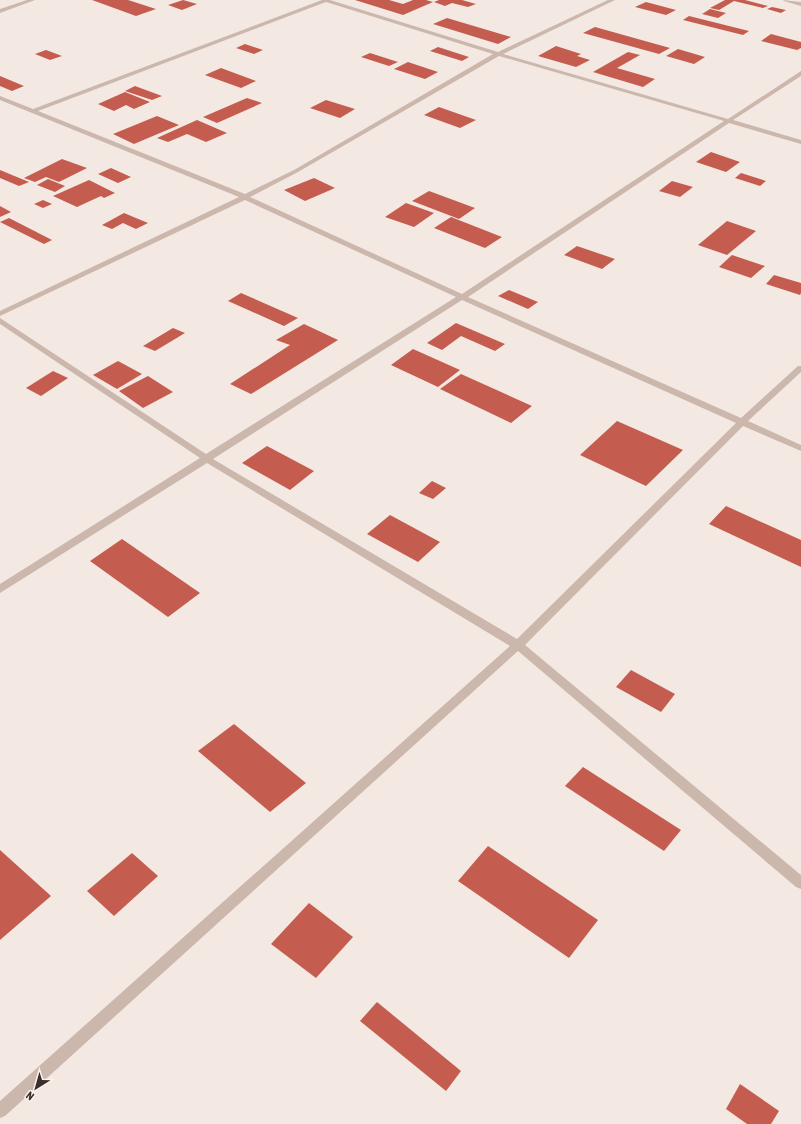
<svg xmlns="http://www.w3.org/2000/svg" width="801" height="1124" font-family="'Asap Condensed',sans-serif">
  <style>
    .building { fill: #c45d4f }
    .lines { fill: none; stroke-linecap: round; stroke-linejoin: round }
    .minor { fill: #ccb7ad; fill-rule: evenodd }
  </style>
  <rect width="100%" height="100%" fill="#f3e9e2"/>
  <g class="building">
    <polygon points="92,0 128,0 156,9 136,16"/>
    <polygon points="183,0 197,4 182,10 168,5"/>
    <polygon points="355,0 389,0 403,4 413,0 426,0 433,2 403,15"/>
    <polygon points="439,0 462,0 476,4 468,7 452,3 445,6 434,2"/>
    <polygon points="725,0 745,0 768,6 763,8 734,1 719,10 710,8"/>
    <polygon points="646,2 676,10 666,15 635,7"/>
    <polygon points="772,7 786,10 781,13 767,9"/>
    <polygon points="710,9 726,13 718,18 702,14"/>
    <polygon points="689,16 749,31 743,35 683,20"/>
    <polygon points="447,18 511,37 498,44 433,24"/>
    <polygon points="595,27 670,48 659,54 583,33"/>
    <polygon points="771,34 801,42 801,48 797,50 761,41"/>
    <polygon points="245,44 263,50 254,54 236,48"/>
    <polygon points="556,46 581,54 577,56 590,60 576,67 538,56"/>
    <polygon points="438,47 469,57 462,61 430,51"/>
    <polygon points="678,49 705,57 694,64 666,56"/>
    <polygon points="46,50 62,56 50,60 35,54"/>
    <polygon points="628,52 640,55 617,68 655,79 643,87 593,72"/>
    <polygon points="370,53 398,62 389,66 361,57"/>
    <polygon points="408,62 438,72 425,79 394,69"/>
    <polygon points="221,68 256,81 241,88 205,75"/>
    <polygon points="0,76 24,86 12,91 0,86"/>
    <polygon points="135,86 162,96 152,100 125,91"/>
    <polygon points="125,92 150,102 134,109 126,105 114,111 98,104"/>
    <polygon points="247,98 262,103 217,123 203,117"/>
    <polygon points="326,100 355,109 340,118 310,108"/>
    <polygon points="439,107 476,120 460,128 424,115"/>
    <polygon points="157,116 179,125 134,144 113,134"/>
    <polygon points="197,120 227,133 206,142 187,134 168,142 157,138"/>
    <polygon points="711,152 740,162 726,172 696,162"/>
    <polygon points="62,159 87,168 59,182 46,177 35,182 24,178"/>
    <polygon points="111,168 131,177 118,183 98,174"/>
    <polygon points="0,170 29,182 19,186 0,178"/>
    <polygon points="741,173 766,181 760,186 735,178"/>
    <polygon points="314,178 335,188 305,201 284,190"/>
    <polygon points="48,179 65,186 55,192 37,185"/>
    <polygon points="89,180 115,193 104,198 101,196 77,207 53,196"/>
    <polygon points="672,181 693,187 680,197 659,191"/>
    <polygon points="429,191 475,208 459,219 412,201"/>
    <polygon points="43,200 52,204 43,208 34,204"/>
    <polygon points="406,203 434,213 414,227 385,217"/>
    <polygon points="0,206 11,212 0,217"/>
    <polygon points="124,213 148,223 136,229 123,223 112,229 102,225"/>
    <polygon points="451,217 502,237 485,248 434,228"/>
    <polygon points="9,218 52,240 44,244 0,222"/>
    <polygon points="727,221 756,231 727,255 698,245"/>
    <polygon points="577,246 615,259 602,269 564,255"/>
    <polygon points="732,255 765,266 751,278 719,267"/>
    <polygon points="774,275 801,283 801,293 800,295 766,284"/>
    <polygon points="509,290 538,302 528,309 498,296"/>
    <polygon points="241,293 298,318 284,326 228,301"/>
    <polygon points="456,323 505,344 495,351 461,336 442,350 427,343"/>
    <polygon points="304,324 338,340 251,394 230,384 290,345 276,340"/>
    <polygon points="173,328 185,333 155,351 143,346"/>
    <polygon points="413,349 460,370 438,387 391,365"/>
    <polygon points="118,361 142,374 117,389 93,375"/>
    <polygon points="53,371 68,378 41,396 26,388"/>
    <polygon points="461,374 532,406 511,423 440,389"/>
    <polygon points="148,376 173,392 143,408 119,391"/>
    <polygon points="617,421 683,450 646,486 580,455"/>
    <polygon points="267,446 314,471 290,490 242,463"/>
    <polygon points="432,481 446,488 433,499 419,493"/>
    <polygon points="726,506 801,540 801,567 709,524"/>
    <polygon points="390,515 440,542 418,562 367,534"/>
    <polygon points="122,539 200,593 168,617 90,561"/>
    <polygon points="631,670 675,694 661,712 616,687"/>
    <polygon points="234,724 306,783 270,812 198,751"/>
    <polygon points="583,767 681,830 664,851 565,786"/>
    <polygon points="488,846 598,920 569,958 458,881"/>
    <polygon points="0,850 51,896 0,940"/>
    <polygon points="132,853 158,876 114,916 87,891"/>
    <polygon points="309,903 353,937 316,978 271,944"/>
    <polygon points="377,1002 461,1071 446,1091 360,1021"/>
    <polygon points="740,1084 779,1111 771,1124 747,1124 726,1109"/>
  </g>
  <g class="lines">
    <g class="minor">
      <polygon points="27,0 35,0 0,13 0,9"/>
      <path d="M322,0H330L498,52L608,0H615L503,54L728,119L801,71V76L733,120L801,140V144L729,123L468,297L741,418L798,366H801V372L748,421L801,445V451L743,426L525,645L801,875V889L796,887L518,651L5,1116L0,1118V1101L510,646L207,463L0,593V584L200,458L0,324V318L206,454L456,297L245,200L0,316V311L239,197L0,100V96L33,109ZM326,2L493,54L294,170L245,194L38,111ZM499,56L724,121L462,294L250,197L298,172ZM462,300L736,423L517,639L213,459Z"/>
      <polygon points="783,0 801,2 801,6 784,1"/>
    </g>
  </g>
  <g transform="translate(36 1088) rotate(217)" stroke="#fbf3ee" stroke-width="3" paint-order="stroke">
  <path d="M0-3L7 15L0 10L-7 15Z" fill="#3b2e2b"/>
  <text y="-6" font-size="11" font-weight="bold" text-anchor="middle" fill="#3b2e2b">N</text>
  </g>
</svg>
